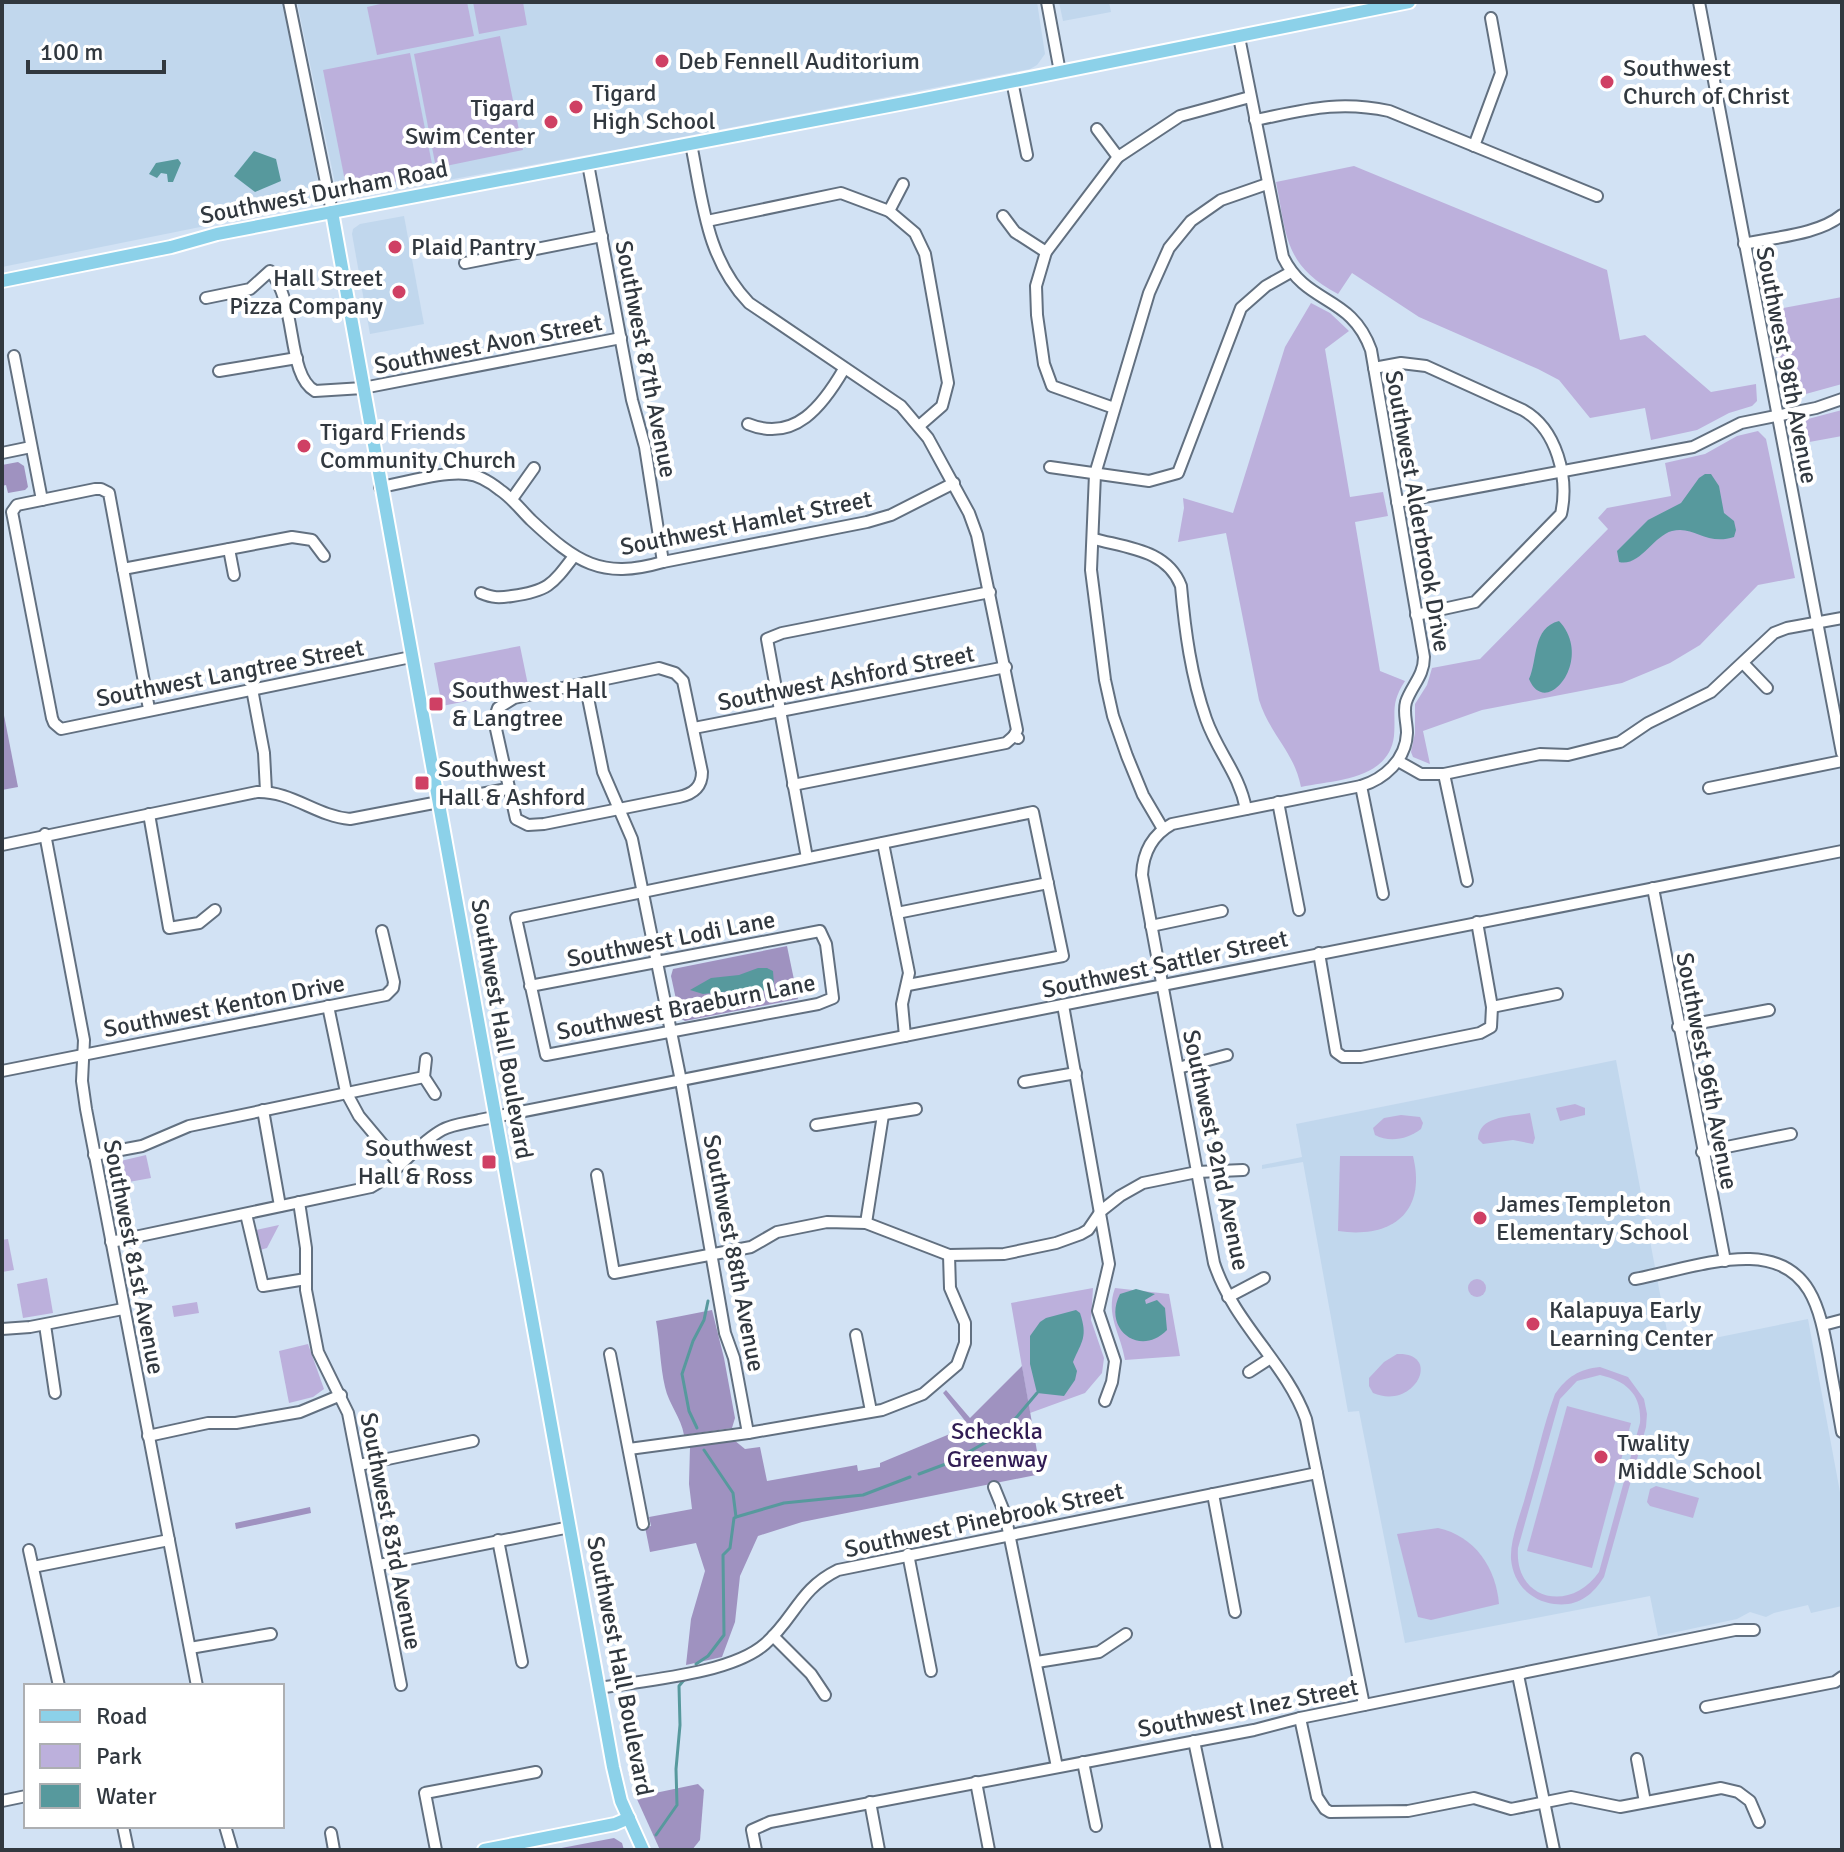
<svg xmlns="http://www.w3.org/2000/svg" width="1844" height="1852" font-family="Signika,sans-serif">
  <style>
    .built { fill: #c1d7ed }
    .green { fill: #bcb0dc; fill-rule: evenodd }
    .forest { fill: #9f92c0 }
    .water { fill: #57999d }
    .lines { fill: none; stroke-linecap: round; stroke-linejoin: round }
    .stream { stroke: #57999d; stroke-width: 3 }
    .minor-casing { stroke: #627080; stroke-width: 14 }
    .major-casing { stroke: #fff; stroke-width: 16 }
    .minor { stroke: #fff; stroke-width: 10 }
    .major { stroke: #8cd1e9; stroke-width: 12 }
    .poi-dot { fill: #cf4064; stroke: #fff; stroke-width: 3 }
    .labels { text-anchor: middle; stroke-width: 8; stroke-linejoin: round; paint-order: stroke }
    .poi-label { font-size: 24px; fill: #31383f; stroke: #fff; text-anchor: start }
    .street-label { font-size: 24px; fill: #31383f; stroke: #fff }
    .park-label { font-size: 24px; fill: #311c54; stroke: #fff }
  </style>
  <rect width="100%" height="100%" fill="#d2e2f4"/>
  <g class="built">
    <polygon points="2,2 283,2 319,187 314,201 309,205 2,267"/>
    <polygon points="297,2 1037,2 1045,54 1037,65 1030,69 636,146 349,198 336,188"/>
    <polygon points="1059,2 1109,2 1111,12 1063,21"/>
    <polygon points="404,216 424,324 370,334 352,234 353,229 360,224"/>
    <polygon points="1616,1060 1670,1347 1808,1319 1842,1503 1842,1606 1811,1613 1808,1605 1774,1613 1766,1617 1750,1612 1737,1619 1658,1636 1650,1596 1405,1643 1359,1411 1348,1412 1303,1162 1262,1169 1262,1165 1302,1157 1296,1124"/>
  </g>
  <g class="green">
    <polygon points="389,2 467,2 474,36 377,55 367,7"/>
    <polygon points="473,2 523,2 527,25 479,34"/>
    <polygon points="500,36 523,150 436,168 414,54"/>
    <polygon points="410,53 434,174 347,191 323,70"/>
    <path d="M1354,166L1607,270L1620,340L1645,335L1711,392L1756,384L1757,401L1752,406L1729,413L1697,430L1651,440L1645,408L1590,418L1559,380L1538,369L1419,317L1352,273L1338,294C1284,265 1287,237 1276,182Z"/>
    <polygon points="1842,297 1842,384 1784,400 1767,311"/>
    <path d="M1311,303L1330,313L1349,331L1325,349L1350,497L1383,492L1388,516L1355,522L1380,671L1405,681C1390,704 1396,712 1394,736C1389,780 1334,780 1301,787C1294,751 1270,735 1259,700L1226,533L1178,542L1184,508L1183,498L1233,513L1285,347Z"/>
    <polygon points="1842,410 1842,436 1793,445 1789,424"/>
    <polygon points="1758,431 1766,439 1795,578 1758,585 1700,645 1670,663 1622,683 1482,710 1423,731 1430,764 1413,757 1411,752 1415,733 1415,704 1427,685 1432,668 1480,659 1608,529 1598,518 1607,508 1671,496 1665,463 1705,454 1737,436"/>
    <polygon points="520,646 528,685 502,690 492,696 442,706 434,663"/>
    <polygon points="1575,1104 1585,1108 1585,1115 1560,1121 1556,1108"/>
    <path d="M1530,1113L1535,1138L1533,1144L1513,1140L1483,1144L1478,1139C1479,1115 1511,1117 1530,1113Z"/>
    <path d="M1401,1115L1420,1117L1423,1123L1421,1129C1408,1139 1390,1143 1375,1135L1373,1128L1384,1118Z"/>
    <polygon points="146,1155 151,1178 112,1185 110,1170 112,1163"/>
    <path d="M1340,1156H1413C1427,1213 1391,1239 1338,1231Z"/>
    <polygon points="279,1225 267,1248 260,1250 256,1230"/>
    <polygon points="8,1239 14,1270 2,1272 2,1240"/>
    <polygon points="47,1278 53,1313 23,1318 17,1284"/>
    <circle cx="1477" cy="1288" r="9"/>
    <polygon points="1093,1288 1091,1320 1104,1358 1102,1373 1085,1393 1030,1413 1011,1303"/>
    <path d="M1115,1288L1169,1294L1180,1356L1125,1360C1121,1334 1105,1315 1115,1288Z"/>
    <polygon points="197,1302 199,1313 174,1317 172,1306"/>
    <polygon points="308,1344 324,1389 313,1397 289,1403 279,1351"/>
    <path d="M1397,1354C1443,1352 1415,1411 1373,1393L1369,1386V1378L1384,1362Z"/>
    <path d="M1600,1367L1628,1377L1644,1399L1647,1414L1646,1427L1604,1577C1592,1596 1577,1607 1554,1604C1530,1601 1513,1583 1511,1559C1510,1538 1521,1514 1526,1494C1536,1461 1543,1426 1555,1394C1567,1377 1579,1369 1600,1367ZM1600,1375C1627,1381 1642,1395 1640,1423L1599,1572C1571,1613 1514,1601 1518,1548L1560,1399L1577,1381Z"/>
    <polygon points="1567,1406 1631,1423 1592,1568 1527,1551"/>
    <polygon points="1656,1486 1699,1498 1693,1518 1650,1506 1647,1502 1650,1489"/>
    <path d="M1438,1528C1475,1536 1496,1568 1499,1604L1431,1620L1418,1617L1397,1534Z"/>
  </g>
  <g class="forest">
    <polygon points="18,462 24,466 28,487 25,490 8,493 6,485 2,486 2,465"/>
    <polygon points="2,705 18,787 2,790"/>
    <polygon points="787,946 798,999 685,1021 680,1018 671,976 673,969"/>
    <path d="M712,1310L724,1358L735,1418L732,1428L684,1435C681,1417 669,1405 665,1387C660,1365 660,1343 656,1321Z"/>
    <polygon points="1022,1366 1041,1474 802,1522 758,1536 740,1576 735,1622 722,1657 686,1665 691,1619 705,1571 696,1543 650,1552 645,1527 651,1526 649,1517 692,1509 689,1484 690,1447 734,1440 745,1449 760,1447 767,1481 857,1465 858,1471 880,1467 880,1463 957,1431 966,1422 943,1393 946,1390 970,1418"/>
    <polygon points="310,1507 311,1513 236,1529 235,1523"/>
    <polygon points="698,1784 704,1790 700,1840 692,1850 660,1850 636,1797"/>
    <polygon points="614,1838 622,1843 624,1850 551,1850"/>
  </g>
  <g class="water">
    <polygon points="254,151 276,159 281,181 255,192 234,176"/>
    <polygon points="178,159 181,163 173,182 168,182 167,174 161,173 157,178 149,174 156,163"/>
    <path d="M1705,474H1711L1719,486L1724,513L1734,521L1736,530L1734,537C1706,546 1694,525 1672,531C1653,536 1640,567 1619,562L1617,551L1648,520L1681,503L1699,478Z"/>
    <path d="M1559,621C1595,659 1546,720 1529,679C1538,659 1532,628 1559,621Z"/>
    <polygon points="758,968 767,968 773,971 774,985 767,990 755,992 752,989 703,994 690,990 711,978 739,975"/>
    <path d="M1136,1289L1155,1294L1145,1300L1146,1304L1157,1300L1165,1308L1167,1330C1140,1358 1102,1329 1120,1294Z"/>
    <path d="M1076,1310L1080,1313C1088,1337 1082,1341 1073,1362L1077,1371L1075,1380L1064,1396L1037,1393L1030,1364V1336L1040,1322L1046,1318Z"/>
  </g>
  <g class="lines">
    <g class="stream">
      <polyline points="697,1428 689,1411 682,1374 693,1341 704,1320 708,1301"/>
      <polyline points="919,1474 951,1462 1004,1432 1037,1393"/>
      <polyline points="736,1517 784,1503 863,1495 910,1477"/>
      <polyline points="696,1664 708,1656 724,1635 723,1555 730,1548 734,1518 736,1517 733,1493 704,1450"/>
      <polyline points="656,1835 677,1805 676,1769 680,1725 679,1686 684,1680"/>
    </g>
    <defs>
      <g id="minor">
        <polyline points="289,2 332,212"/>
        <polyline points="1047,2 1060,72"/>
        <polyline points="1699,2 1842,753"/>
        <path d="M1239,37L1283,257C1307,306 1351,294 1371,350L1424,657C1424,676 1412,685 1406,702C1403,713 1407,722 1407,733C1406,760 1384,779 1361,786L1172,824C1152,835 1143,853 1142,875L1214,1263C1234,1324 1286,1363 1306,1419L1364,1705"/>
        <polyline points="1012,81 1027,155"/>
        <path d="M1255,120C1305,110 1338,100 1389,111L1597,196"/>
        <polyline points="1097,129 1118,157"/>
        <path d="M691,144C703,203 706,258 749,303L901,406L928,438L969,513L977,535L1017,730L1014,736L1018,738"/>
        <polyline points="1474,146 1501,73 1491,18"/>
        <polyline points="588,164 632,400 645,447 663,562"/>
        <polyline points="889,211 903,184"/>
        <polyline points="1003,216 1015,232 1046,252"/>
        <polyline points="707,221 841,193 889,211 915,233 925,254 948,383 942,406 919,426"/>
        <path d="M1744,244C1774,237 1818,235 1842,215"/>
        <polyline points="465,263 602,236"/>
        <path d="M206,298L250,289L270,271C298,303 286,375 315,391L363,388L621,338"/>
        <polyline points="14,356 42,500"/>
        <path d="M1374,368L1401,363L1426,366L1523,410C1557,429 1569,478 1561,514L1475,602L1416,615"/>
        <polyline points="219,371 297,358"/>
        <polyline points="1114,408 1052,386 1044,364 1037,315 1036,286 1046,252 1118,157 1180,116 1250,97"/>
        <path d="M748,424C795,443 823,405 844,369"/>
        <polyline points="2,453 31,447"/>
        <polyline points="1050,467 1149,481 1178,473 1241,308 1266,286 1291,272"/>
        <path d="M380,487C405,483 442,471 467,474C479,475 490,482 500,490C512,498 520,509 531,520C576,562 601,580 663,562L867,522L891,515L954,483"/>
        <polyline points="512,499 534,468"/>
        <polyline points="1397,502 1693,447 1741,423 1816,408 1842,399"/>
        <path d="M1094,539C1128,548 1167,550 1181,586C1185,631 1191,676 1206,719C1218,753 1239,773 1246,809"/>
        <polyline points="229,549 234,575"/>
        <polyline points="123,569 292,537 312,540 324,556"/>
        <path d="M481,593C493,598 499,598 512,596C548,591 552,585 574,556"/>
        <polyline points="1743,663 1767,688"/>
        <path d="M659,668L675,673L683,681L702,772C702,787 693,794 679,797L544,824L528,825L516,819L494,720L498,708L514,698Z"/>
        <polyline points="585,683 603,772 632,839 681,1081 725,1333 734,1358 748,1433"/>
        <polyline points="252,689 264,753 266,791"/>
        <polyline points="149,709 109,493 101,489 95,489 17,505 12,512 13,517 52,718 54,723 61,729 411,657"/>
        <polyline points="694,728 1006,667"/>
        <polyline points="1398,761 1421,774 1444,774 1540,754 1568,755 1620,742 1648,723 1711,692 1774,633 1787,628 1842,618"/>
        <polyline points="1444,774 1467,881"/>
        <polyline points="793,785 1006,743 1014,736"/>
        <polyline points="1361,786 1383,894"/>
        <polyline points="1709,788 1842,761"/>
        <polyline points="1278,802 1299,910"/>
        <polyline points="149,814 169,928 199,923 215,910"/>
        <polyline points="1163,829 1143,795 1127,756 1113,716 1105,680 1091,570 1095,474 1149,293 1169,248 1191,221 1221,200 1267,184"/>
        <polyline points="45,834 84,1040 82,1081 86,1109 197,1686"/>
        <polyline points="883,843 909,973 902,1004 905,1036"/>
        <path d="M2,845L257,792C292,791 316,816 350,819L507,789"/>
        <polyline points="807,858 767,639 782,633 990,592"/>
        <polyline points="1653,888 1725,1261"/>
        <polyline points="897,913 1048,883"/>
        <polyline points="1151,926 1222,911"/>
        <polyline points="1319,953 1336,1052 1343,1057 1361,1057 1480,1033 1491,1027 1492,1007 1477,922"/>
        <polyline points="530,986 820,931 826,944 833,998 818,1004 546,1055 516,918 1033,812 1063,956 908,985"/>
        <polyline points="1063,1005 1109,1264 1098,1311 1115,1361 1112,1382 1105,1401"/>
        <polyline points="328,1006 346,1092 359,1116 400,1165"/>
        <polyline points="1492,1007 1557,994"/>
        <polyline points="1678,1027 1769,1010"/>
        <polyline points="426,1059 424,1077 435,1094"/>
        <polyline points="1178,1068 1227,1055"/>
        <polyline points="2,1071 386,995 393,988 394,982 382,931"/>
        <polyline points="1024,1082 1076,1073"/>
        <polyline points="263,1110 280,1206"/>
        <polyline points="816,1125 916,1109"/>
        <polyline points="1702,1152 1791,1134"/>
        <polyline points="94,1155 142,1146 189,1126 424,1077"/>
        <polyline points="597,1175 614,1273 751,1247 777,1232 827,1222 866,1223 949,1255 1004,1254 1056,1243 1081,1234 1088,1230 1101,1211 1120,1196 1143,1183 1197,1172 1243,1170"/>
        <polyline points="299,1202 306,1248 306,1290 318,1352 348,1413 401,1685"/>
        <polyline points="246,1214 263,1286 306,1279"/>
        <polyline points="866,1223 883,1115"/>
        <path d="M111,1242L371,1187C398,1173 415,1145 442,1130C453,1124 467,1123 479,1120L1842,851"/>
        <path d="M1635,1279C1672,1272 1713,1258 1750,1259C1812,1261 1820,1310 1829,1359C1833,1384 1838,1408 1842,1432"/>
        <polyline points="1228,1297 1264,1278"/>
        <polyline points="45,1325 55,1393"/>
        <polyline points="1823,1325 1842,1320"/>
        <polyline points="2,1329 30,1327 123,1309"/>
        <polyline points="856,1335 871,1411"/>
        <polyline points="610,1354 643,1524"/>
        <polyline points="1249,1372 1269,1359"/>
        <polyline points="148,1436 208,1423 236,1423 300,1412 341,1395"/>
        <polyline points="629,1449 748,1433 882,1410 923,1394 957,1365 965,1343 965,1323 950,1288 949,1255"/>
        <polyline points="359,1465 473,1441"/>
        <polyline points="994,1487 1005,1514 1057,1767"/>
        <polyline points="1213,1494 1235,1612"/>
        <polyline points="498,1540 522,1662"/>
        <polyline points="29,1550 59,1686"/>
        <polyline points="908,1554 931,1671"/>
        <polyline points="379,1565 570,1527"/>
        <polyline points="33,1567 169,1540"/>
        <polyline points="773,1636 811,1674 825,1695"/>
        <polyline points="190,1648 271,1634"/>
        <polyline points="1037,1662 1099,1652 1126,1634"/>
        <polyline points="1518,1675 1554,1850"/>
        <path d="M599,1688C645,1680 731,1674 765,1644C795,1618 799,1589 838,1570L1317,1473"/>
        <polyline points="1706,1707 1835,1682 1842,1677"/>
        <polyline points="1300,1718 1317,1797 1325,1809 1330,1812 1408,1811 1474,1798 1511,1809 1571,1797 1620,1807 1721,1788 1738,1792 1750,1801 1759,1822"/>
        <polyline points="1194,1741 1217,1850"/>
        <polyline points="1637,1759 1645,1802"/>
        <polyline points="1083,1762 1096,1826"/>
        <polyline points="976,1782 989,1850"/>
        <polyline points="2,1801 26,1796"/>
        <polyline points="870,1802 879,1850"/>
        <polyline points="123,1826 128,1850"/>
        <polyline points="225,1826 232,1850"/>
        <polyline points="331,1833 334,1850"/>
        <polyline points="436,1850 425,1793 536,1772"/>
        <polyline points="756,1850 752,1830 770,1822 1254,1730 1300,1718 1735,1630 1754,1630"/>
      </g>
      <g id="major">
        <polyline points="332,212 613,1767 621,1801 643,1850"/>
        <polyline points="2,281 171,247 217,234 915,101 1409,2"/>
        <polyline points="484,1850 615,1824 629,1818"/>
      </g>
    </defs>
    <use href="#minor" class="minor-casing"/>
    <use href="#major" class="major-casing"/>
    <use href="#minor" class="minor"/>
    <use href="#major" class="major"/>
  </g>
  <g class="poi-dot">
    <circle cx="662" cy="61" r="8"/>
    <circle cx="1607" cy="82" r="8"/>
    <circle cx="576" cy="107" r="8"/>
    <circle cx="551" cy="122" r="8"/>
    <circle cx="395" cy="247" r="8"/>
    <circle cx="399" cy="292" r="8"/>
    <circle cx="304" cy="446" r="8"/>
    <rect x="428" y="696" width="16" height="16" rx="4"/>
    <rect x="414" y="775" width="16" height="16" rx="4"/>
    <rect x="481" y="1154" width="16" height="16" rx="4"/>
    <circle cx="1480" cy="1218" r="8"/>
    <circle cx="1533" cy="1324" r="8"/>
    <circle cx="1601" cy="1457" r="8"/>
  </g>
  <g class="labels">
    <g class="poi-label">
      <text x="678" y="69">Deb Fennell Auditorium</text>
      <text x="1623" y="76">Southwest<tspan x="1623" dy="28">Church of Christ</tspan></text>
      <text x="592" y="101">Tigard<tspan x="592" dy="28">High School</tspan></text>
      <text x="535" y="116" text-anchor="end">Tigard<tspan x="535" dy="28">Swim Center</tspan></text>
      <text x="411" y="255">Plaid Pantry</text>
      <text x="383" y="286" text-anchor="end">Hall Street<tspan x="383" dy="28">Pizza Company</tspan></text>
      <text x="320" y="440">Tigard Friends<tspan x="320" dy="28">Community Church</tspan></text>
      <text x="452" y="698">Southwest Hall<tspan x="452" dy="28">&amp; Langtree</tspan></text>
      <text x="438" y="777">Southwest<tspan x="438" dy="28">Hall &amp; Ashford</tspan></text>
      <text x="473" y="1156" text-anchor="end">Southwest<tspan x="473" dy="28">Hall &amp; Ross</tspan></text>
      <text x="1496" y="1212">James Templeton<tspan x="1496" dy="28">Elementary School</tspan></text>
      <text x="1549" y="1318">Kalapuya Early<tspan x="1549" dy="28">Learning Center</tspan></text>
      <text x="1617" y="1451">Twality<tspan x="1617" dy="28">Middle School</tspan></text>
    </g>
    <g class="street-label">
      <text transform="translate(324 192) rotate(-11)" y="8">Southwest Durham Road</text>
      <text transform="translate(488 344) rotate(-11)" y="8">Southwest Avon Street</text>
      <text transform="translate(646 359) rotate(79)" y="8">Southwest 87th Avenue</text>
      <text transform="translate(1787 365) rotate(79)" y="8">Southwest 98th Avenue</text>
      <text transform="translate(1418 511) rotate(80)" y="8">Southwest Alderbrook Drive</text>
      <text transform="translate(746 523) rotate(-11)" y="8">Southwest Hamlet Street</text>
      <text transform="translate(230 673) rotate(-11)" y="8">Southwest Langtree Street</text>
      <text transform="translate(846 678) rotate(-11)" y="8">Southwest Ashford Street</text>
      <text transform="translate(671 939) rotate(-11)" y="8">Southwest Lodi Lane</text>
      <text transform="translate(1165 964) rotate(-12)" y="8">Southwest Sattler Street</text>
      <text transform="translate(224 1006) rotate(-11)" y="8">Southwest Kenton Drive</text>
      <text transform="translate(686 1007) rotate(-11)" y="8">Southwest Braeburn Lane</text>
      <text transform="translate(502 1029) rotate(80)" y="8">Southwest Hall Boulevard</text>
      <text transform="translate(1707 1071) rotate(79)" y="8">Southwest 96th Avenue</text>
      <text transform="translate(1216 1150) rotate(78)" y="8">Southwest 92nd Avenue</text>
      <text transform="translate(734 1253) rotate(79)" y="8">Southwest 88th Avenue</text>
      <text transform="translate(134 1257) rotate(79)" y="8">Southwest 81st Avenue</text>
      <text transform="translate(984 1520) rotate(-12)" y="8">Southwest Pinebrook Street</text>
      <text transform="translate(391 1531) rotate(79)" y="8">Southwest 83rd Avenue</text>
      <text transform="translate(620 1666) rotate(79)" y="8">Southwest Hall Boulevard</text>
      <text transform="translate(1248 1708) rotate(-11)" y="8">Southwest Inez Street</text>
    </g>
    <g class="park-label">
      <text x="997" y="1439">Scheckla<tspan x="997" dy="28">Greenway</tspan></text>
    </g>
  </g>
  <rect width="1844" height="1852" fill="none" stroke="#31383f" stroke-width="8"/>
  <rect x="24" y="1684" width="260" height="144" fill="#ffffff" stroke="#adafb2" stroke-width="2"/>
  <rect x="40" y="1710" width="40" height="12" fill="#8cd1e9" stroke="#adafb2" stroke-width="2"/>
  <text x="96" y="1724" font-size="24" fill="#31383f">Road</text>
  <rect x="40" y="1744" width="40" height="24" fill="#bcb0dc" stroke="#adafb2" stroke-width="2"/>
  <text x="96" y="1764" font-size="24" fill="#31383f">Park</text>
  <rect x="40" y="1784" width="40" height="24" fill="#57999d" stroke="#adafb2" stroke-width="2"/>
  <text x="96" y="1804" font-size="24" fill="#31383f">Water</text>
  <path d="M28 60v12h136v-12" fill="none" stroke="#31383f" stroke-width="4"/>
  <text x="40" y="60" font-size="24" fill="#31383f" stroke="#ffffff" stroke-width="6" paint-order="stroke">100 m</text>
</svg>
